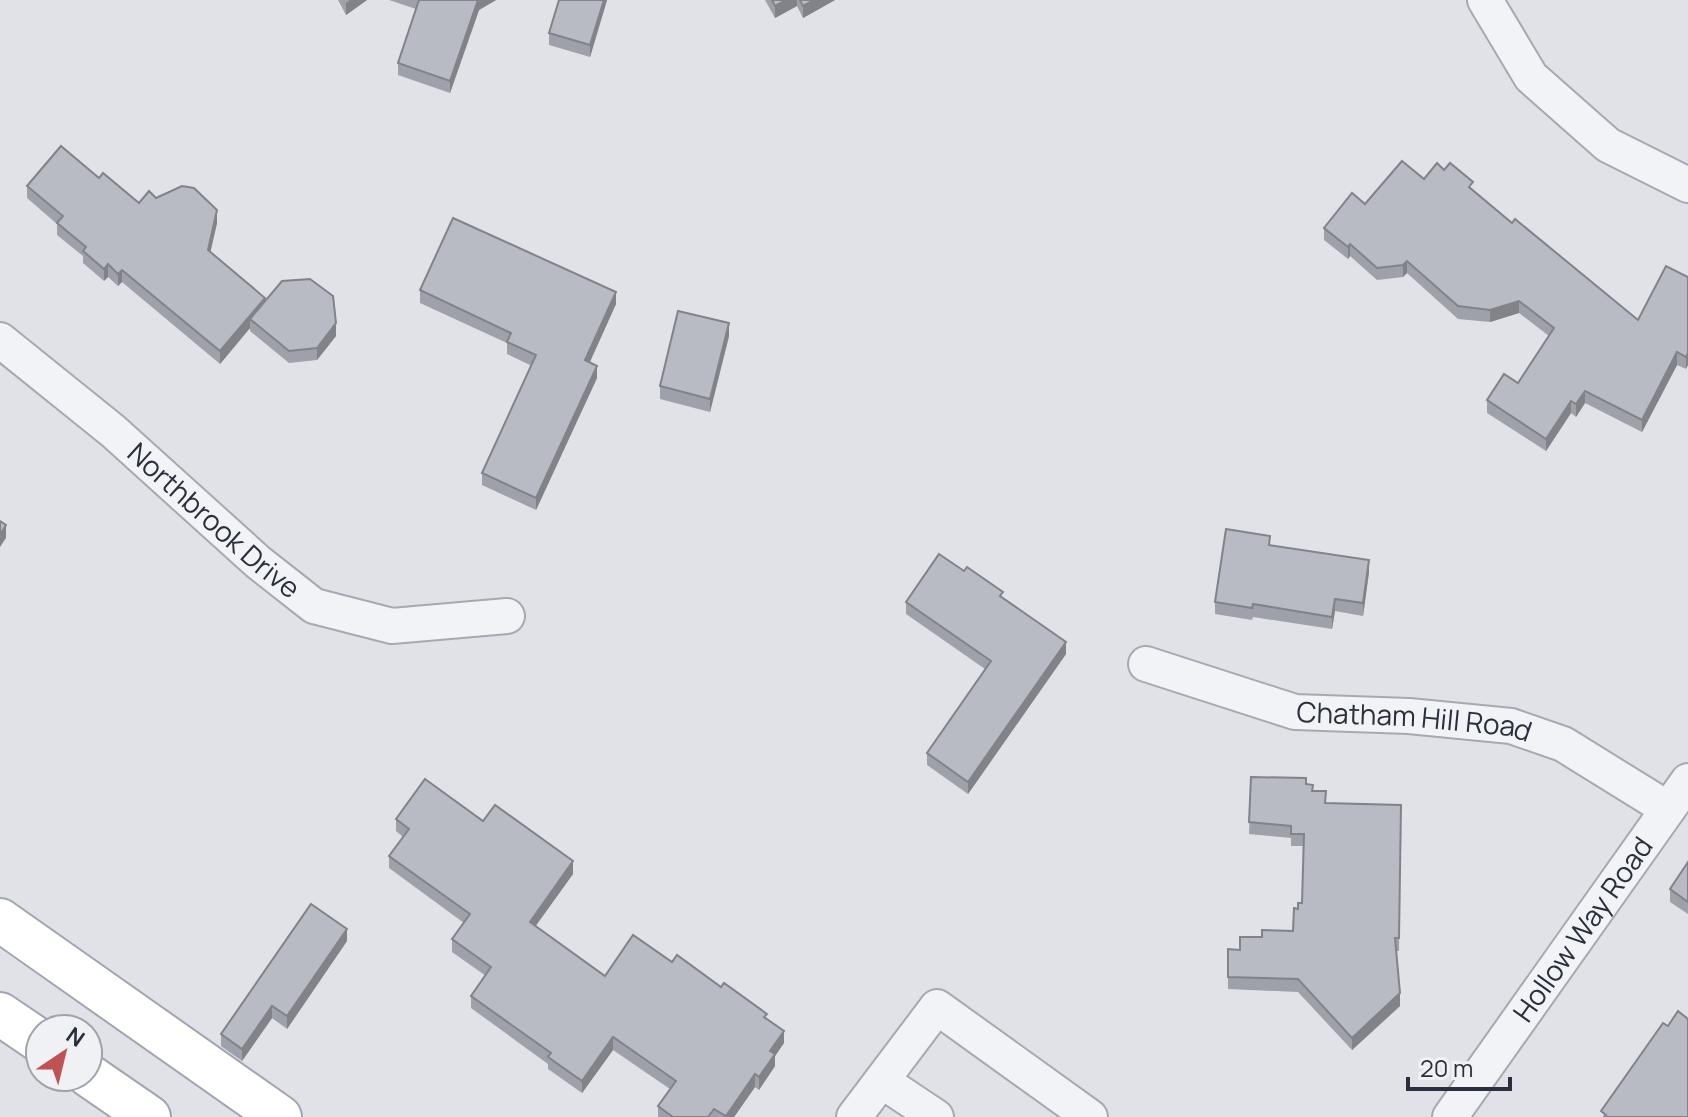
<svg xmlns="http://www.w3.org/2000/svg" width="1688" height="1117" font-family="Manrope,sans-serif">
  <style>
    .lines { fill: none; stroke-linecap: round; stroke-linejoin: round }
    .minor-casing { stroke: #a6a9b1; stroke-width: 38 }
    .major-casing { stroke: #a1a5b2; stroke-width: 46 }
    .minor { stroke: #f2f3f6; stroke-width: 34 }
    .major { stroke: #fff; stroke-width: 42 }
    .wall { fill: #9ea1a9 }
    .shaded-wall { fill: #818389 }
    .building { fill: #b8bbc4; stroke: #818389; stroke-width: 2 }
    .labels { text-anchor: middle; stroke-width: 7; stroke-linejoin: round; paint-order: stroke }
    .street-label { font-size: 28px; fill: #2a2f3d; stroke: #eff1f5 }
  </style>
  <rect width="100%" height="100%" fill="#e0e2e7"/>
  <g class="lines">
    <defs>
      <g id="minor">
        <polyline points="1485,0 1531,77 1608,145 1688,185"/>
        <path id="s1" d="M0,340L113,431L258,562L314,606L392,626L507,616"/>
        <path id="s2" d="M1146,664L1295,712L1409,716L1511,726L1563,744L1668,809"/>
        <polyline points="882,1081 936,1117"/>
        <polyline points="854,1117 937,1007 1090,1117"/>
        <path id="s3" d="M1450,1117L1688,781"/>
      </g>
      <g id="major">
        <polyline points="0,920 280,1117"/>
        <polyline points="0,1014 40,1041"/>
        <polyline points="88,1075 149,1117"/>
      </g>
    </defs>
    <use href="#minor" class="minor-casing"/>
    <use href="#major" class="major-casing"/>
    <use href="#minor" class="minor"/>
    <use href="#major" class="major"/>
  </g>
  <g class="wall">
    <polygon points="338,0 367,0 346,15"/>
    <polygon points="389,0 496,0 479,10 450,93 398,75 398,63 416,9"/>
    <polygon points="559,0 607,0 590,57 549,45 549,33"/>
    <polygon points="765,0 835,0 803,18 797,6 775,18"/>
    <polygon points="1444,170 1638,320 1688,277 1686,369 1677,365 1642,432 1585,403 1576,417 1571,413 1546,451 1487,413 1487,400 1518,383 1549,336 1519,313 1490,322 1458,319 1407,273 1403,277 1377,280 1350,256 1348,259 1324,240 1324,228 1365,204"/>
    <polygon points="99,178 139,203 156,198 217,223 210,252 265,301 336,336 317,360 289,363 250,331 250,328 220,364 122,282 118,286 108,277 104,281 83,263 83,256 57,235 57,224 27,198 27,186"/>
    <polygon points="420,290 616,304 589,363 597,378 536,510 482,485 482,473 532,366 507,354 507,343 420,303"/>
    <polygon points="729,336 710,412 660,399 660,386"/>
    <polygon points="1270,545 1369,572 1363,616 1335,611 1332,629 1253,617 1252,620 1215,614 1215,602"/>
    <polygon points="1003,598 1066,654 968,794 927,765 927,753 985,669 906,614 906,602"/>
    <polygon points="1251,777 1306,784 1326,803 1401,805 1399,951 1396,951 1400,1006 1352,1050 1298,992 1228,989 1228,977 1240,950 1262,937 1293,931 1298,909 1302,903 1303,846 1291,846 1291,838 1249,834"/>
    <polygon points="396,819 483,821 573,874 535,926 605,976 672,962 767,1019 784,1043 775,1056 775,1066 759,1090 755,1087 734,1117 658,1117 658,1106 670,1089 613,1050 582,1093 548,1069 548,1064 471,1008 471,996 486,976 452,952 452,939 464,923 389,868 389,856 403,837 396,831"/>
    <polygon points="1688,862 1688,914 1670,902 1670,889"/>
    <polygon points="347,941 287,1029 272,1018 242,1061 221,1046 221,1034"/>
  </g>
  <g class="shaded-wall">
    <polygon points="350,0 367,0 346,15 346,3"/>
    <polygon points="478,0 496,0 479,10 450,93 450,81"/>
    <polygon points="604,0 607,0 590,57 590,45"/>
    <polygon points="786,0 797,0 797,6 775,18 775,6"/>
    <polygon points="814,0 835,0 803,18 803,6"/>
    <polygon points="217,210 217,223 208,263 208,250"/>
    <polygon points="1350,244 1350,256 1348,259 1348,247"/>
    <polygon points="1407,261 1407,273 1403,277 1403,265"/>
    <polygon points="108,264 108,277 104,281 104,269"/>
    <polygon points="122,270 122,282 118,286 118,274"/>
    <polygon points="616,292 616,304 585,373 585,360"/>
    <polygon points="265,298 265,311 250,319 250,328 220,364 220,351"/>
    <polygon points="1519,301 1519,313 1490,322 1490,310"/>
    <polygon points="336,323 336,336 317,360 317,348"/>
    <polygon points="729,323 729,336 710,412 710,399"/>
    <polygon points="1677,352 1677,365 1642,432 1642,420"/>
    <polygon points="1688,353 1688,365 1686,369 1686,357"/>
    <polygon points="597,366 597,378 536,510 536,498"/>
    <polygon points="1585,391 1585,403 1576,417 1576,404"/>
    <polygon points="1571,401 1571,413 1546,451 1546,439"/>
    <polygon points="6,525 6,538 0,547 0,535"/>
    <polygon points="1369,560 1369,572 1363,616 1363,603"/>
    <polygon points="1335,599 1335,611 1332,629 1332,617"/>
    <polygon points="1066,642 1066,654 968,794 968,782"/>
    <polygon points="573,861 573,874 530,934 530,922"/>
    <polygon points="347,929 347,941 287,1029 287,1016"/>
    <polygon points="1400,993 1400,1006 1352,1050 1352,1038"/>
    <polygon points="272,1006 272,1018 242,1061 242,1049"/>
    <polygon points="784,1031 784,1043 775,1056 775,1066 759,1090 759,1077 770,1051"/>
    <polygon points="613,1037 613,1050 582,1093 582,1081"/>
    <polygon points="755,1074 755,1087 734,1117 726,1117"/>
  </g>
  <g class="building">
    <polygon points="419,0 478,0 450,81 398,63"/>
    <polygon points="559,0 604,0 590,45 549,33"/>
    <polygon points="772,0 786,0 775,6"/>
    <polygon points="800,0 814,0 803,6"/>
    <polygon points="61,146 99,178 103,173 139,203 149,191 156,198 182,186 194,188 217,210 208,250 265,298 220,351 122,270 118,274 108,264 104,269 83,251 86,247 57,223 63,216 27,186"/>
    <polygon points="1402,161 1424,179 1437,163 1444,170 1450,163 1473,182 1469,187 1512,223 1515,219 1638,320 1666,266 1688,277 1688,353 1686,357 1677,352 1642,420 1585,391 1576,404 1571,401 1546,439 1487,400 1504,374 1518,383 1554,328 1519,301 1490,310 1458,306 1407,261 1403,265 1377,268 1350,244 1348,247 1324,228 1352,193 1365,204"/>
    <polygon points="453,218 616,292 585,360 597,366 536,498 482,473 536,355 507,342 511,333 420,290"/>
    <polygon points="310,279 333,296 336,323 317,348 289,351 250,319 282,281"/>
    <polygon points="678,311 729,323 710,399 660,386"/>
    <polygon points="0,521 6,525 0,535"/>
    <polygon points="1226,529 1270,536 1269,545 1369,560 1363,603 1335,599 1332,617 1253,604 1252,608 1215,602"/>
    <polygon points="939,554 964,571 967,567 1003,592 1000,596 1066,642 968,782 927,753 991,661 906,602"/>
    <polygon points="1251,777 1306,778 1306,784 1313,785 1312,791 1326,791 1325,803 1401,805 1399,938 1395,938 1400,993 1352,1038 1298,979 1228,977 1228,949 1240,950 1240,937 1262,937 1262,930 1293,931 1294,908 1298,909 1298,903 1302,903 1304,834 1291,834 1291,826 1249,822"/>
    <polygon points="425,779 483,821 495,805 573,861 530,922 605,976 633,935 672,962 677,955 721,987 724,983 767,1014 764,1017 784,1031 770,1051 775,1054 759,1077 755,1074 726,1116 714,1109 708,1117 673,1117 658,1106 676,1081 613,1037 582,1081 548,1057 551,1053 471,996 491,967 452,939 470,914 389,856 409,829 396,819"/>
    <polygon points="1688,862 1688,902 1670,889"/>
    <polygon points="311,904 347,929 287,1016 272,1006 242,1049 221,1034"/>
    <polygon points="1678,1011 1688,1019 1688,1117 1604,1117 1606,1115 1601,1111 1663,1023 1668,1026"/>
  </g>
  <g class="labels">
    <g class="street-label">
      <text dy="10" stroke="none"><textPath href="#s1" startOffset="280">Northbrook Drive</textPath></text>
      <text dy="10" stroke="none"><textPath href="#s2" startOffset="276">Chatham Hill Road</textPath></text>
      <text dy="10" stroke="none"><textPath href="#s3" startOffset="230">Hollow Way Road</textPath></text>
    </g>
  </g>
  <g transform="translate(64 1053) rotate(35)"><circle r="38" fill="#eff1f5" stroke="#a0a3ab" stroke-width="2"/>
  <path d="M0-6L14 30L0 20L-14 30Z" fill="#c05253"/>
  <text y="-12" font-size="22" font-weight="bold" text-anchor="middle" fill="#2a2f3d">N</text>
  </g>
  <path d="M1408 1077v12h102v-12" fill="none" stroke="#2a2f3d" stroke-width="4"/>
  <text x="1420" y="1077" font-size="24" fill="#2a2f3d" stroke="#eff1f5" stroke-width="6" paint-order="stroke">20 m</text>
</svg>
